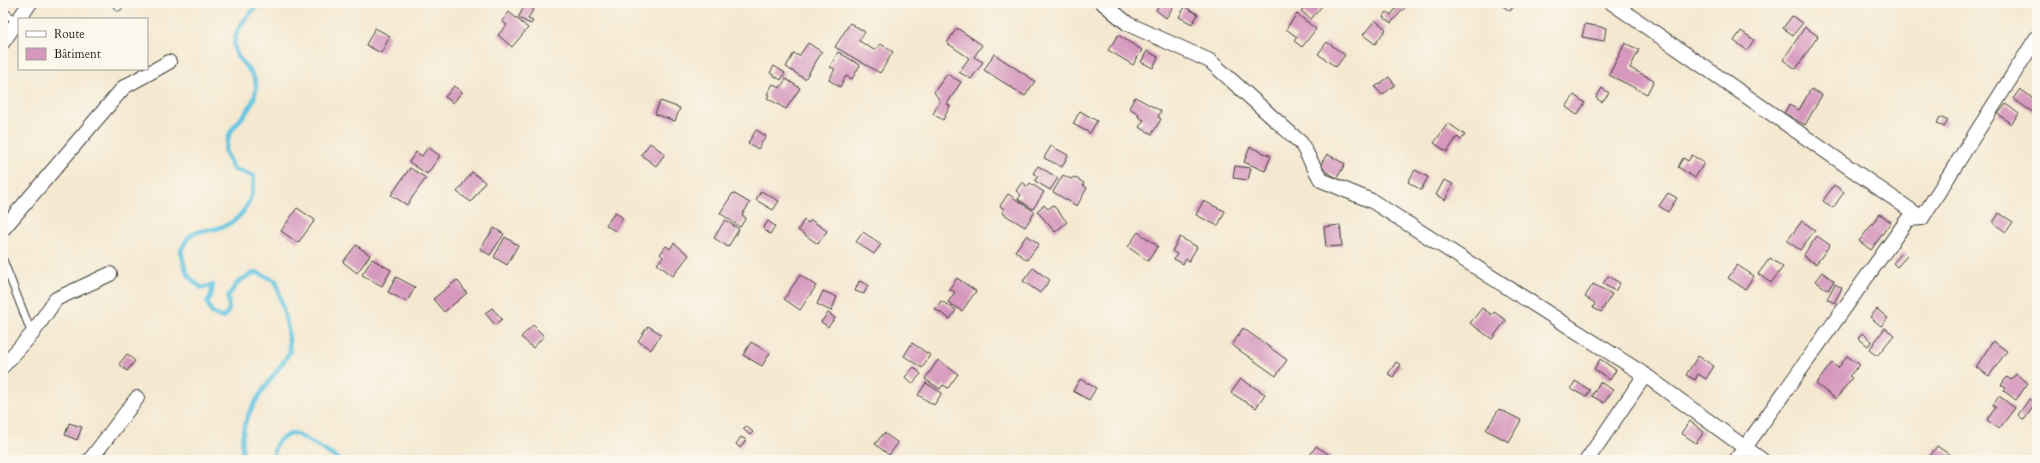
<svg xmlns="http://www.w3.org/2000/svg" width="2040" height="463" font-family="Cardo,serif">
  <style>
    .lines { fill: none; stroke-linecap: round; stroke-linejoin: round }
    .stream { stroke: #62c5e1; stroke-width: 4.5 }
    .building { fill: #d698bd }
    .service-casing { stroke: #3c3b37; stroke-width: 9 }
    .minor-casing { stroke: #3c3b37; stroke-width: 16 }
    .service { stroke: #fff; stroke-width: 7 }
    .minor { stroke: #fff; stroke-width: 14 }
  </style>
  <rect width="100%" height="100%" fill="#fbf7ec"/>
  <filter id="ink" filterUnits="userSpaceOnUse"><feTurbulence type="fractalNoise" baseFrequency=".025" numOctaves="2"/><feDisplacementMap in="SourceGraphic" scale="8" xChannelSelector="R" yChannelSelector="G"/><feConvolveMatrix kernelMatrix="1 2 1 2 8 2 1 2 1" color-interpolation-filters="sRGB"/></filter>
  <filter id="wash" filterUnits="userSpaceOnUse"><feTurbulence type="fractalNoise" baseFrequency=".012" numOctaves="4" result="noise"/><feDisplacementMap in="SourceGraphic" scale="16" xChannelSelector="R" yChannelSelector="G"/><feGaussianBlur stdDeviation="0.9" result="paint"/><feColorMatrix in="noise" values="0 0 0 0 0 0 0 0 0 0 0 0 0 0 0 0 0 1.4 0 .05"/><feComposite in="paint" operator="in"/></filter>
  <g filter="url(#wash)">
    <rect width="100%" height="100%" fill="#f4e8d0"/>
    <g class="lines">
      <g class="stream">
        <path d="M244,460C233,416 269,386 290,352L288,329L276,281L256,272L239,281L228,296L229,310L223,318L212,313L207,302L211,296L213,285L202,288C185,276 185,270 181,250C184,246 187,237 191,235C200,229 209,231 218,228C243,222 254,199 254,176L233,169L225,151C227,145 228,138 230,133C239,118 254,109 256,89C258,67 229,62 235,38C238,24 251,14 259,3"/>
        <path d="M274,460C273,442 278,439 293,433C311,440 324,451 340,460"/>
      </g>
    </g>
    <g id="blocks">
      <g class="building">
        <polygon points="526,3 535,6 528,19 533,21 531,24 518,18"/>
        <polygon points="1155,3 1176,3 1166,18 1156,10 1159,5"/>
        <polygon points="1308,3 1319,3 1322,6 1311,19 1301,11"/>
        <polygon points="1395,3 1404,3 1407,5 1391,23 1383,17 1387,12 1391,15 1397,7 1394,4"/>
        <polygon points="1498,3 1514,3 1515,4 1510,11"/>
        <polygon points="1185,7 1198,14 1192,24 1179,17"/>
        <polygon points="509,12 528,28 512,47 498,35 507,25 502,21"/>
        <polygon points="1297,14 1316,29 1302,47 1294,41 1297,37 1286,29"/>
        <polygon points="1792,16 1803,23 1793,35 1783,28"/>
        <polygon points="1375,20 1386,29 1375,44 1363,35"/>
        <polygon points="850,23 865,32 859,41 874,50 881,44 893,52 880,73 835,47"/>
        <polygon points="1585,24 1606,28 1604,41 1582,37"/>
        <polygon points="1805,27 1818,36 1796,69 1783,60"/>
        <polygon points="375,28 390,36 381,53 366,45"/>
        <polygon points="957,28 982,45 974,57 983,62 971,79 959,72 969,58 947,43"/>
        <polygon points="1741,31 1754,40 1747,50 1734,41"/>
        <polygon points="1118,35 1142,50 1133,65 1108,50"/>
        <polygon points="1327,42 1345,55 1336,67 1318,54"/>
        <polygon points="808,43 822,52 805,79 786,67 794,53 799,56"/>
        <polygon points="1625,43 1639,50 1630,68 1654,80 1647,94 1609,75"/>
        <polygon points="1147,51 1158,57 1153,68 1141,62"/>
        <polygon points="838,52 860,65 852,79 846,76 840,87 829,80 835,69 830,67"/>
        <polygon points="994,54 1035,81 1025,96 984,70"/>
        <polygon points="774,66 785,73 781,80 770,73"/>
        <polygon points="947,74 961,82 947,104 950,106 943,120 933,114 940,101 934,92"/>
        <polygon points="1389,77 1395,85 1382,95 1375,87"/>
        <polygon points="786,79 800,88 786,109 767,98 769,95 767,94 773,84 780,88"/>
        <polygon points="454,86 462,92 453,103 445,97"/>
        <polygon points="1602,88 1609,93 1602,102 1596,98"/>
        <polygon points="1811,89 1822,95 1805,125 1784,113 1789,105 1799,110"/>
        <polygon points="2020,89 2037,101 2037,115 2013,99"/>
        <polygon points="1574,95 1585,103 1577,115 1566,107"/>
        <polygon points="1135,97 1161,111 1158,117 1161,119 1152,134 1139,127 1144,120 1138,117 1139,114 1129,108"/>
        <polygon points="660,101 680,108 675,121 655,114"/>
        <polygon points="2006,104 2019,114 2011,124 1998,114"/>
        <polygon points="1080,111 1097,121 1090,133 1073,124"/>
        <polygon points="1940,117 1948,121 1944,127 1937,123"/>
        <polygon points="1448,123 1465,135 1461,140 1457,137 1447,152 1434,143"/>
        <polygon points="756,130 766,136 758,149 748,143"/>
        <polygon points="650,143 665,154 656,166 641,155"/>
        <polygon points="1051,146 1068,155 1062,167 1044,158"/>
        <polygon points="428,147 440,156 427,174 409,162 416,152 422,156"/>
        <polygon points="1250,147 1271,156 1265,171 1244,162"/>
        <polygon points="1327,154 1345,164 1337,178 1323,170 1321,164"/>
        <polygon points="1692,155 1704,163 1695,178 1678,167 1683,158 1688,161"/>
        <polygon points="1038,166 1058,178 1050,190 1035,181 1038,176 1033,173"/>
        <polygon points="1235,166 1251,168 1248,180 1233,178"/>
        <polygon points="410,168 426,178 407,205 391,195"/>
        <polygon points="1415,170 1428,177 1421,190 1408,182"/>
        <polygon points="472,172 485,182 471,202 457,192"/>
        <polygon points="1063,175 1071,179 1074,177 1084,183 1083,185 1087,188 1077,206 1053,192"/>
        <polygon points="1444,180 1453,184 1445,200 1436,195"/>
        <polygon points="1022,182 1028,187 1030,183 1044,192 1033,209 1018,199 1021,195 1016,191"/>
        <polygon points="1834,185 1844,192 1833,208 1823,201"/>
        <polygon points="761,191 779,201 773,210 756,200"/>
        <polygon points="733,193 750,203 742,215 746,218 740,227 720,213"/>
        <polygon points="1668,193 1677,198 1668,212 1659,206"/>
        <polygon points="1008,194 1035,212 1025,227 1002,213 1004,209 1000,206"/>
        <polygon points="1203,201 1225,211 1218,226 1196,215"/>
        <polygon points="1044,205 1048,209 1053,205 1067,222 1055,232 1037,211"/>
        <polygon points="297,208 315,220 298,243 281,231"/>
        <polygon points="615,212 623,218 615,231 606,225"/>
        <polygon points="1999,213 2013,222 2006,232 1993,223"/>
        <polygon points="1880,214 1891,222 1871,250 1859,241"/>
        <polygon points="725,220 739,229 728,247 714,238"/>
        <polygon points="804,220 808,223 811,220 827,231 818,244 798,230"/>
        <polygon points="768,221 775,226 770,234 763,229"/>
        <polygon points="1802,221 1815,230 1800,250 1787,241"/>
        <polygon points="1340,225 1342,246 1326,247 1324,227"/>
        <polygon points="494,228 504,234 490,255 480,249"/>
        <polygon points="863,232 881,244 874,254 856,242"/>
        <polygon points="1138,232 1158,246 1148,261 1128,247"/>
        <polygon points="1027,235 1039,244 1027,260 1015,251"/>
        <polygon points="1817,236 1830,245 1816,264 1803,256"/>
        <polygon points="505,237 518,245 507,265 494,257"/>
        <polygon points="1180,237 1197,247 1189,261 1186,259 1183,264 1174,259 1177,254 1172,251"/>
        <polygon points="674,243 689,255 673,276 657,264 663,257 660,254 666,246 670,249"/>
        <polygon points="356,245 370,255 357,273 343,262"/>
        <polygon points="1903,252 1907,256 1897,267 1893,263"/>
        <polygon points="1770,258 1783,267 1771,283 1758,274"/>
        <polygon points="372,259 391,270 382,286 362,275"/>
        <polygon points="1737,265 1754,276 1745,289 1728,278"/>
        <polygon points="1033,268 1050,280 1040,293 1023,281"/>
        <polygon points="1822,272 1834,281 1828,290 1815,281"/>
        <polygon points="800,275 816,286 800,310 784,299"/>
        <polygon points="1608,276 1620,283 1615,291 1603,284"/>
        <polygon points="396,277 415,287 407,302 388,292"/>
        <polygon points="957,278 976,291 962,311 948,302 955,292 949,289"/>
        <polygon points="457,280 467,293 444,312 433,299"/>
        <polygon points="859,281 868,285 864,294 855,291"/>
        <polygon points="1593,284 1612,294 1601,312 1593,308 1595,303 1585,297"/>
        <polygon points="1835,284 1842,288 1834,303 1827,299"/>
        <polygon points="823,291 837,297 831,311 817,304"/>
        <polygon points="941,301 956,310 950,319 935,309"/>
        <polygon points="492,308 502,319 495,325 485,313"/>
        <polygon points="1482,308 1492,315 1494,312 1506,320 1492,339 1470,323"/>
        <polygon points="1877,309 1888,318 1881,326 1870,317"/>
        <polygon points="828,313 835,318 828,327 821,322"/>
        <polygon points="533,325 544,336 533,348 521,337"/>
        <polygon points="648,326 661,334 651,350 638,341"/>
        <polygon points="1243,328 1287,360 1276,376 1232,345"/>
        <polygon points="1885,328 1894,335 1877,356 1869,350"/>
        <polygon points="1862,333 1872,341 1868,346 1858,338"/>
        <polygon points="1993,341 2007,351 1989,376 1976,367"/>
        <polygon points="751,342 770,353 762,366 743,355"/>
        <polygon points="912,343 930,355 922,368 904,356"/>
        <polygon points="127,354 135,361 127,371 119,364"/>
        <polygon points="1698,356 1714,366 1706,379 1698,374 1695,380 1686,375"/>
        <polygon points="1847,356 1860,365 1849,376 1852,378 1836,399 1816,384 1832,363 1838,368"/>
        <polygon points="1600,359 1616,370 1610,380 1594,369"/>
        <polygon points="938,360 958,374 948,388 943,385 940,389 925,379"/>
        <polygon points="1396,362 1401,365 1393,377 1388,374"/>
        <polygon points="914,367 921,374 912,384 905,377"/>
        <polygon points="2016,374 2028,383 2016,400 2004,391 2006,388 2001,385 2007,377 2011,380"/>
        <polygon points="1080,379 1096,388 1089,400 1073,391"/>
        <polygon points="1241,379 1265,394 1256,408 1231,393"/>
        <polygon points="1575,381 1590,390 1586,397 1571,389"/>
        <polygon points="1600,382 1613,390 1604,403 1592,396"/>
        <polygon points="926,383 942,393 934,405 918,395"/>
        <polygon points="1999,396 2015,408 1999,429 1987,420 1996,407 1993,405"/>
        <polygon points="2029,399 2035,404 2024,420 2018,415"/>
        <polygon points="1499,409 1521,420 1509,442 1486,430"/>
        <polygon points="1690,421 1704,432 1696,443 1681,433"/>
        <polygon points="69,423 82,427 77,440 65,435"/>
        <polygon points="746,426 753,432 750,435 743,429"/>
        <polygon points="884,433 898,443 889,455 875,444"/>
        <polygon points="741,437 746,440 740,448 736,444"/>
        <polygon points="1316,446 1331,456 1328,460 1317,460 1310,455"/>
        <polygon points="1937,446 1957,460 1928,459"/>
      </g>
    </g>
  </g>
  <g filter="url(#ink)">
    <use href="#blocks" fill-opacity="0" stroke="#3c3b37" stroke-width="1"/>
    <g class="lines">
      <defs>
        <g id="service">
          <polyline points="116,3 118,7"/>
          <polyline points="3,11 17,22"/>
          <polyline points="3,260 32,334"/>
        </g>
        <g id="minor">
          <polyline points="1103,3 1128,24 1210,61 1301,143 1321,180 1372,201 1645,375 1762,460"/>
          <polyline points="1612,3 1922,218"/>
          <polyline points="3,42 30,3"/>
          <polyline points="3,229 124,87 169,62"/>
          <polyline points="3,366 32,334 56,299 110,274"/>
          <polyline points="90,460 137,398"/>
          <polyline points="1587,460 1645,375"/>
          <polyline points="1736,460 1908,219 1922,218 2037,37"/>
        </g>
      </defs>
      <use href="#service" class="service-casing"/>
      <use href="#minor" class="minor-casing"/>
      <use href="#service" class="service"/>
      <use href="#minor" class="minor"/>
    </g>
  </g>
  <rect width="2040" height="463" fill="none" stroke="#fbf7ec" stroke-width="16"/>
  <rect x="18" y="18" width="130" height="52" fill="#fbf7ec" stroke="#a29f99"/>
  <rect x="26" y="31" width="20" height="6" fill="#ffffff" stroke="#a29f99"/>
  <text x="54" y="38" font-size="12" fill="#1c1c1c">Route</text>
  <rect x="26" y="48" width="20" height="12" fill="#d698bd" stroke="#a29f99"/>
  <text x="54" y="58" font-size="12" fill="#1c1c1c">Bâtiment</text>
</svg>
